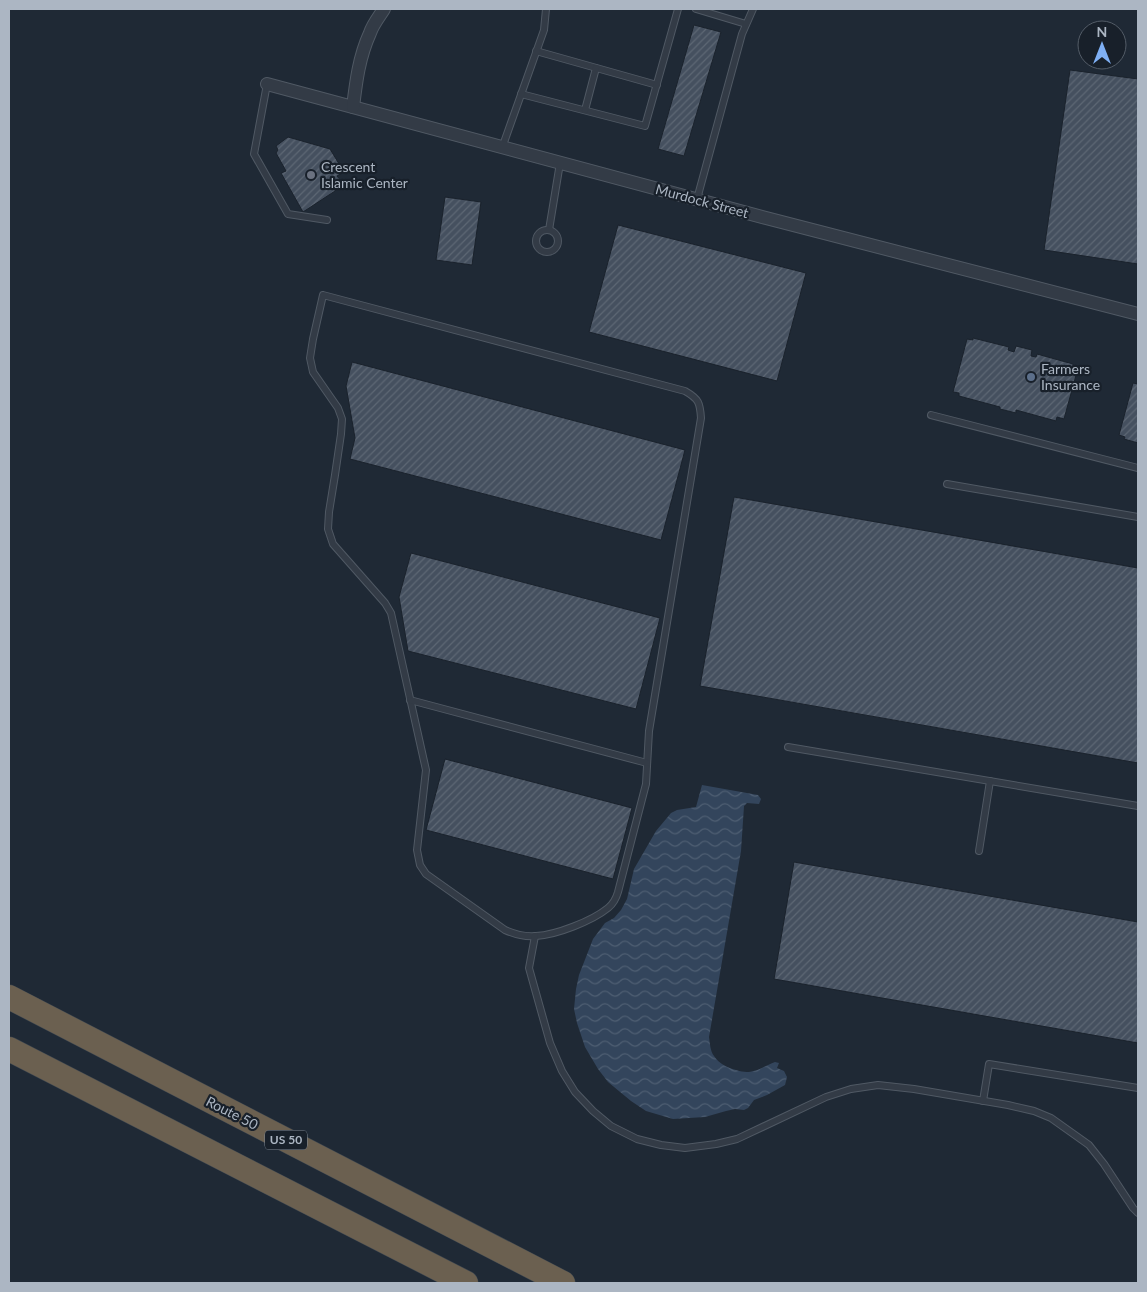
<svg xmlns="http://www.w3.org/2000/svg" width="1147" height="1292" font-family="Lato,sans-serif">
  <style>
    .water { fill: url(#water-waves) }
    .building { fill: url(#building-hatch); stroke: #1a222c }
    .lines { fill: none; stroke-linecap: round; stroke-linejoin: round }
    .lane-casing { stroke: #505964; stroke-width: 8 }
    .street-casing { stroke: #505964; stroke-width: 14 }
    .highway-casing { stroke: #3d4650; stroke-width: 25 }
    .lane { stroke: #333b46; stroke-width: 6 }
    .street { stroke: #333b46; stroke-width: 12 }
    .highway { stroke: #6b6050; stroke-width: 24 }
    .worship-dot { fill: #6b7280; stroke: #18202a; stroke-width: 2 }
    .service-dot { fill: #5c6f8a; stroke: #18202a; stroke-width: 2 }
    .labels { text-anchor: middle; stroke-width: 4.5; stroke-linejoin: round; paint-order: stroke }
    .shield { fill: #18202a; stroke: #808995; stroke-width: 1 }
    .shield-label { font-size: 12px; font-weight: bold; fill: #acb6c3 }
    .poi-label { font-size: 14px; fill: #acb6c3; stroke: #18202a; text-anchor: start }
    .street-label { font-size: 14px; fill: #acb6c3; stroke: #18202a }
  </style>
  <defs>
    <pattern id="water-waves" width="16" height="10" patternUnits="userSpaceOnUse" patternTransform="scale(1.25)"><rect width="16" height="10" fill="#33455c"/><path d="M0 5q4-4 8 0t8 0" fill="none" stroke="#4e5e72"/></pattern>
    <pattern id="building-hatch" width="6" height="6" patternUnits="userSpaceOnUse" patternTransform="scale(1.25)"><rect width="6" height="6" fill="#45505f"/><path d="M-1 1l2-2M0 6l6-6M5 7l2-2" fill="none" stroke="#5d6774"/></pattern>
  </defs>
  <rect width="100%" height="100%" fill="#1f2935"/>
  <path class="water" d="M702,785L758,795L761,799L759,804L747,803L744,806L741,851L709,1037C710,1043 710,1051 714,1056C720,1066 737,1072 749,1072C758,1071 767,1065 775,1062L779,1063L777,1068L784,1071L787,1077L785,1085L767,1095L754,1100L748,1108L744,1110L735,1109L726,1111L705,1117L673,1119L646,1111L631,1101L608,1082L598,1069L585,1047L577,1023L574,1009L576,989L579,975L593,939L605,923L614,918L621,910L627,899L634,869L656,831L671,813L677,810L696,807Z"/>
  <g class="building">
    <polygon points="694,25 721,32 684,156 658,149"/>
    <polygon points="1070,70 1138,79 1138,264 1044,250"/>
    <polygon points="288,137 330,149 344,172 337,176 341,181 335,185 335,191 303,212 281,173 286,171 276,153 278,150 276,146"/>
    <polygon points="445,197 481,202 472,265 436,260"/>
    <polygon points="618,225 806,273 777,381 589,332"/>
    <polygon points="973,338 1009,347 1008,350 1014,352 1016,346 1032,350 1031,356 1036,357 1037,354 1073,364 1073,367 1078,368 1064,419 1057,417 1056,421 1016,410 1016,413 1000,409 1000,407 959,396 959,393 953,392 967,339 973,340"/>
    <polygon points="352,362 685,450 661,540 350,459 355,438 346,386"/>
    <polygon points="1133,383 1138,384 1138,443 1124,439 1125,437 1119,435"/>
    <polygon points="734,497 1138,568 1138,763 700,686"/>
    <polygon points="411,553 660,618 636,709 408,651 399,597"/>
    <polygon points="445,759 632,808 613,879 426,830"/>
    <polygon points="794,862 1138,922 1138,1043 774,979"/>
  </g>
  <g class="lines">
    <defs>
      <g id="lane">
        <polyline points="696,9 746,24"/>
        <polyline points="536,51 657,85"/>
        <polyline points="267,84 254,154 288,214 327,220"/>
        <polyline points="521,94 645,126 678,9"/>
        <polyline points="585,110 596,68"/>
        <polyline points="502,148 544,30 546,9"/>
        <polyline points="697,199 742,34 753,9"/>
        <polyline points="549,230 560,163"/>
        <circle cx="547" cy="241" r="11"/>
        <path d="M323,295L685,391C699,399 700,403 701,418L649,731L646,784L618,892C616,899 613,904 608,908C592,921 556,935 536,936C526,937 514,934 505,930L426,874L420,865L417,850L426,770L391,613L385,603L333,544L328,529L329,512L335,475L341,434L342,419L338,408L313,372L310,358L313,339Z"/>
        <polyline points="931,415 1138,468"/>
        <polyline points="947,484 1138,517"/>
        <polyline points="410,700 647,763"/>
        <polyline points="788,747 1138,806"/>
        <polyline points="979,851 990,781"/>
        <polyline points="535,936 529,968 550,1043 562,1071 575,1092 593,1111 611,1126 637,1139 661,1145 685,1148 716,1144 737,1139 826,1097 851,1089 878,1085 914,1089 1008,1105 1034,1111 1051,1118 1089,1145 1104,1164 1133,1208 1138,1213"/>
        <polyline points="983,1101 989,1064 1138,1088"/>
      </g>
      <g id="street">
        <polyline points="267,84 766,218 1138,314"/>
        <path d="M353,107C356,82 359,57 370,33C373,24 379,17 384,9"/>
      </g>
      <g id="highway">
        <polyline points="9,997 563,1283"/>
        <polyline points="9,1049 466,1283"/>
      </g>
    </defs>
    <use href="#lane" class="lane-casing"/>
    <use href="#street" class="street-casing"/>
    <use href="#highway" class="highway-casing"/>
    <use href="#lane" class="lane"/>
    <use href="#street" class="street"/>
    <use href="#highway" class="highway"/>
  </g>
  <circle class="worship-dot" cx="311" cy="175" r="5"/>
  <circle class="service-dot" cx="1031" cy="377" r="5"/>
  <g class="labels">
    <rect class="shield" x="265" y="1130.5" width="42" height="19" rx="4"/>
    <g class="shield-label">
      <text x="286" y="1144">US 50</text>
    </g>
    <g class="poi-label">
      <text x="321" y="172">Crescent<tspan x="321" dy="16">Islamic Center</tspan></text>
      <text x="1041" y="374">Farmers<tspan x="1041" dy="16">Insurance</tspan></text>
    </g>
    <g class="street-label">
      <text transform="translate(702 201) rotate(15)" y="5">Murdock Street</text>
      <text transform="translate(232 1113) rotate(27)" y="5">Route 50</text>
    </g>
  </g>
  <rect width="1147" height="1292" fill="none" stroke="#acb6c3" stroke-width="20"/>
  <g transform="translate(1102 45)"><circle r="24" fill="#18202a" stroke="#535c67"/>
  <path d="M0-4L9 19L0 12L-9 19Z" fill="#7fb0f5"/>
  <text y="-8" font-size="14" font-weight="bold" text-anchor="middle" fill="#acb6c3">N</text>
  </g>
</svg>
